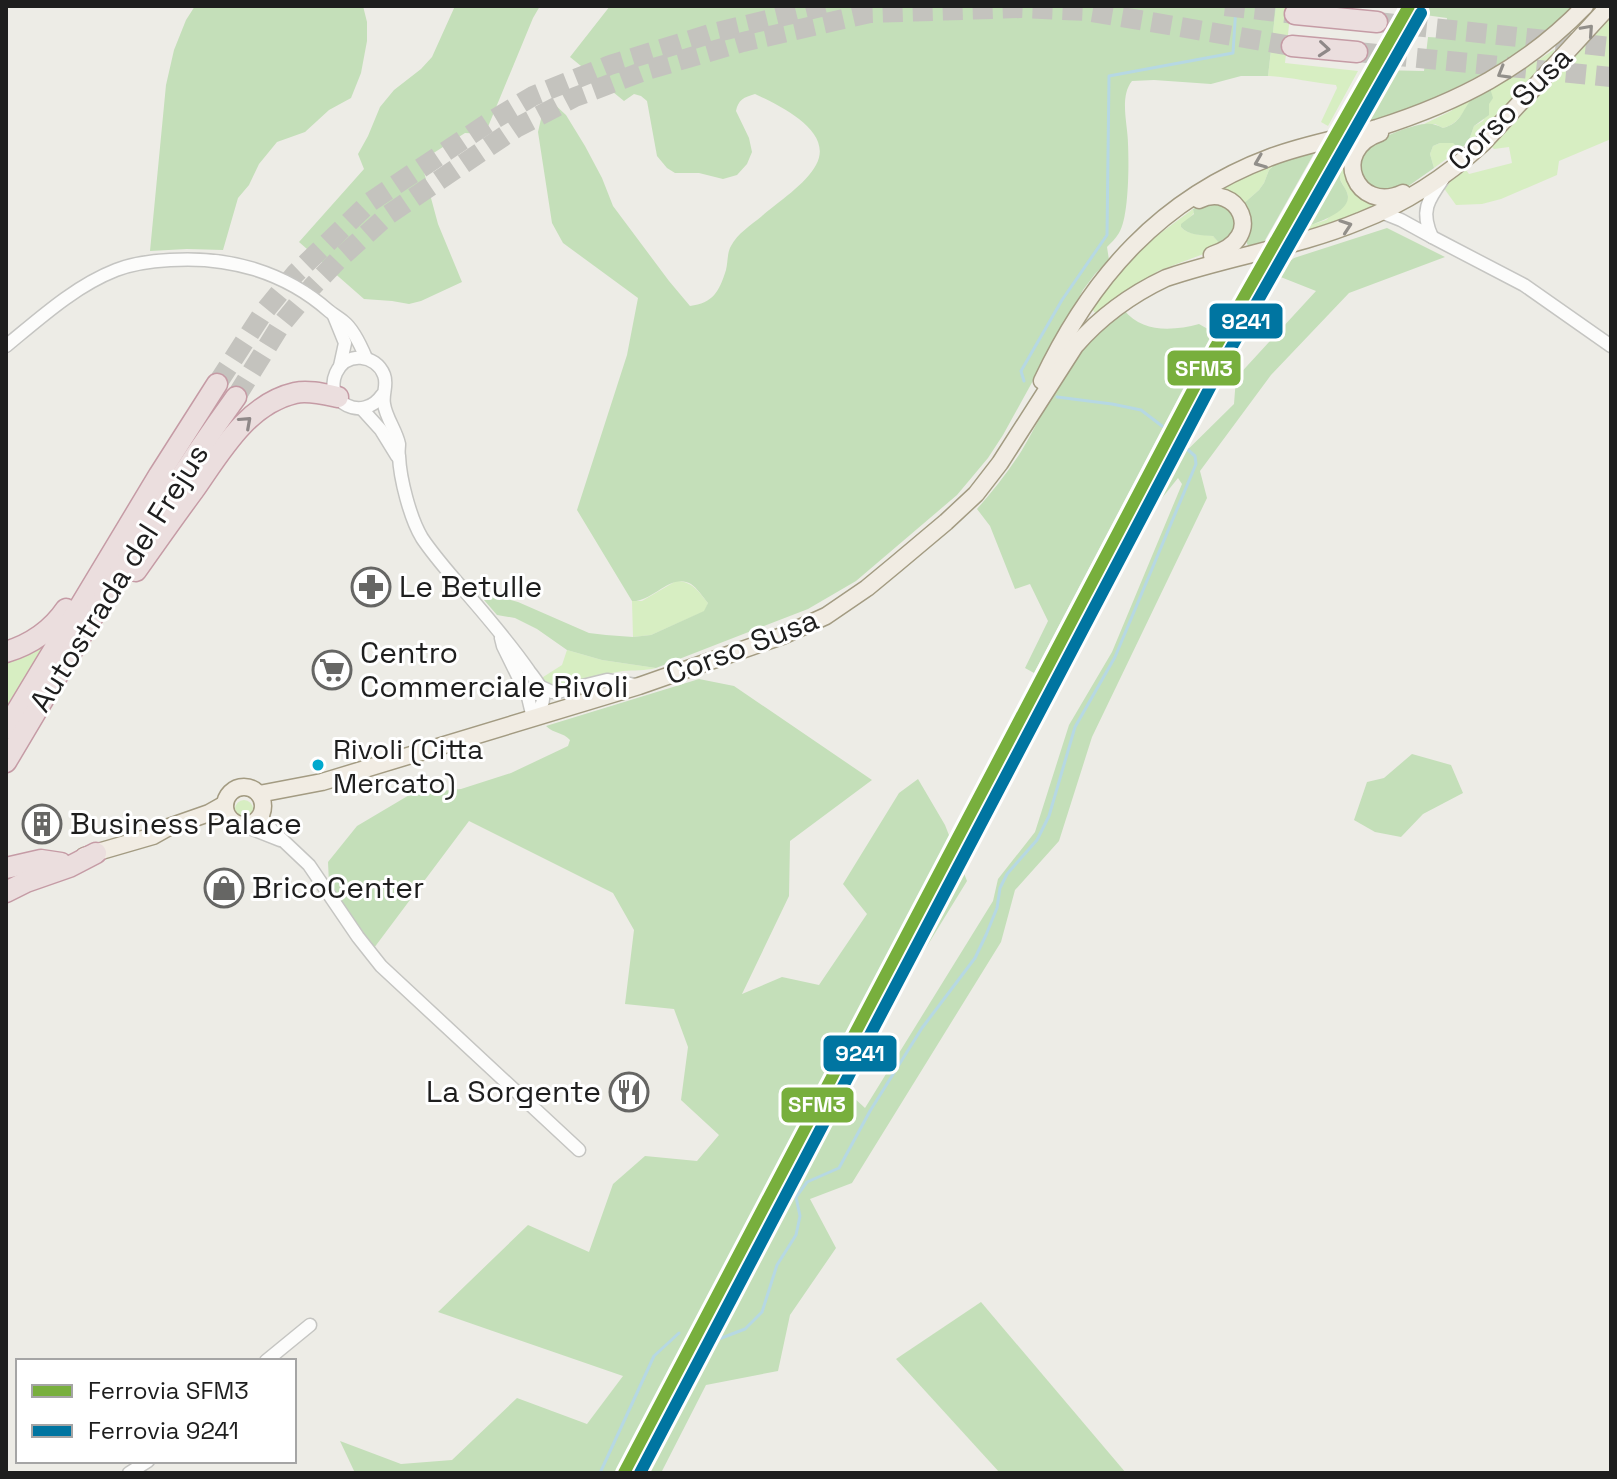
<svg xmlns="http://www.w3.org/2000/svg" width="1617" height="1479" font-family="'Space Grotesk',sans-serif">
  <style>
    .grass { fill: #d7eec2 }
    .forest { fill: #c4dfb9 }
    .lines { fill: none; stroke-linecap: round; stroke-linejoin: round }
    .stream { stroke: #b6d8e3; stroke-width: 3 }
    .highway-tunnel { stroke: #c4c3be; stroke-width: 20; stroke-dasharray: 20 10; stroke-linecap: butt }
    .minor-casing { stroke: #c5c5c2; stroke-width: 15 }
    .major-casing { stroke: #a39b82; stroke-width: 19 }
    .highway-casing { stroke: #c59ba5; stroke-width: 23 }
    .minor { stroke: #fcfcfb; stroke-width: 12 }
    .major { stroke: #f1ece3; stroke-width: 16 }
    .highway { stroke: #ebdede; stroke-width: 20 }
    .rail-1-casing { stroke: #fff; stroke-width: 18 }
    .rail-2-casing { stroke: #fff; stroke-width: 18 }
    .rail-1 { stroke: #78af3d; stroke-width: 12 }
    .rail-2 { stroke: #0075a1; stroke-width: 12 }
    .oneway { stroke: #928f8a }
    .oneway2 { stroke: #8f8888 }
    .bus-dot { fill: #00a9ce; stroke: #fff; stroke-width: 3 }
    .labels { text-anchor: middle; stroke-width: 6; stroke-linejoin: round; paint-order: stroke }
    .bus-label { font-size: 28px; fill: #1e1e1e; stroke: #fff; text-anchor: start }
    .street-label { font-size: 30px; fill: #1e1e1e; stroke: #fff }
    .poi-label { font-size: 30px; fill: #1e1e1e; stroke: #fff; text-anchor: start }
    .line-badge { stroke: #fff; stroke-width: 3 }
    .badge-label { font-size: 22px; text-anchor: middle; font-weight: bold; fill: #fff }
  </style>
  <rect width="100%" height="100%" fill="#edece6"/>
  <g class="grass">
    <path d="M1276,6H1291L1285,63L1358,71L1328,126L1321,122L1337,88L1336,85C1312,83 1291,77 1268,76Z"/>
    <polygon points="1611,18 1611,139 1559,161 1557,175 1501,199 1482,204 1456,205 1443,187 1466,170 1469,174 1512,163 1509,147 1494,149 1492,147"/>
    <polygon points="1555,49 1549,61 1489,125 1468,143 1474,126 1483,121 1489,104 1490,88 1520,72"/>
    <path d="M1475,95C1465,108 1460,124 1443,128L1435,124H1424L1451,111L1463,101Z"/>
    <path d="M1362,138L1385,203L1331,224L1288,235L1289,232L1326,220L1347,201L1348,195L1340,179C1340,167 1352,155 1338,147L1339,144Z"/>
    <polygon points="1440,143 1454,143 1460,149 1434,168 1430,154 1433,146"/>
    <polygon points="1280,160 1269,170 1264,183 1259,190 1242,205 1211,192"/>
    <path d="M1193,209L1194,213L1181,227C1189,236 1202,234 1213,236L1221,245L1225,246L1158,271L1098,314L1094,312L1091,305L1135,252Z"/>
    <path d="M676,581C692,581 698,591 708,603L705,611L651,635L633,637L632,601H642Z"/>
    <polygon points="48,640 6,710 6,658"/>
    <path d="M567,650L602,660L656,668C645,671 634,670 623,671C599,674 577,686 552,688L540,679L562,665Z"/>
    <circle cx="244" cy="809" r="9"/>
  </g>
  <g class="forest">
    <polygon points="195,6 363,6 367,22 367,41 361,73 351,98 329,110 305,132 277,142 259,164 249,185 238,198 223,250 187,249 150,251 166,85 174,50 186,20"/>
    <polygon points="455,6 540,6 533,18 485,134 465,133 421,161 438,224 462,282 421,301 409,304 392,301 364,299 299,242 364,169 358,154 368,136 380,107 394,90 421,69 432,57"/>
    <path d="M610,6H1276L1268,76H1241L1211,84L1154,80L1132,81C1119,97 1128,125 1128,144C1129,164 1129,217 1119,233C1116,238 1111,243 1107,247L1109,260L1095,274L1083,290L1003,435L988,458L957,495L856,581L808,609L656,668L602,660L567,650L537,629L515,618L497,615L484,600L490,594L518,602L589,633L606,635L633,637L651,635L704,611L708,603C703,597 697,588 691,584C671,572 653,602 632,601L577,510L627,355L638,298L563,243L552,223L538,132L544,106L553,103L566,115L585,146L602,178L613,206L669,281L690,306C713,303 719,292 726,270C728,262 727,253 731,246C737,234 751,225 762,216C778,202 806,184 816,165C835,131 778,105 755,94C744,97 738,100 736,111L749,138L752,152L747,164L737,175L723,179L699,173H675L667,168L657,156L647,101L641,96L634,94L624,101L570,57Z"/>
    <path d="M1415,6H1566L1571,8C1507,71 1428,104 1343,131L1378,70L1424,71L1428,37L1445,38L1447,18L1410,13Z"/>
    <path d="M1490,88L1493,98L1489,104V115L1474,126L1468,143L1460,149L1453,143H1440L1433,146L1430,154L1434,168L1407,187L1381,193L1364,184C1362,174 1357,162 1363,153C1371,140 1410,125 1425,124C1432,123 1437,125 1443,128C1462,123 1461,111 1472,99C1477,93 1484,91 1490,88Z"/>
    <path d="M1338,147C1352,155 1340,167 1340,179C1342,185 1348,191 1348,197C1348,216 1304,227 1289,232Z"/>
    <polygon points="1316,150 1264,242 1249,246 1247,244 1242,205 1259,190 1264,183 1269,170 1280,160"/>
    <path d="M1208,200L1233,208L1239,229L1221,245L1213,236C1202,235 1189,236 1181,227V224L1194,214L1193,209Z"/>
    <path d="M1387,228L1445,257L1349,293L1271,375L1200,471L1207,498L1092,737L1059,841L1015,890L1001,942L852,1183L810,1199L836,1248L790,1315L778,1371L706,1385L661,1473H355L340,1441L401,1464L452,1460L517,1398L587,1424L623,1376L438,1312L528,1225L589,1252L613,1184L645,1156L697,1161L719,1135L681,1100L688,1047L674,1009L625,1004L634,930L613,893L469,821L374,948L329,883L328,862L357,826L411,794L461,789L511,773L568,746L570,740C563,732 554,734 546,726L699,679L734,686L872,780L790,841L789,896L742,994L782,977L819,985L867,914L843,884L899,793L918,779L945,825L967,881L841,1086L865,1108L993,901L998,879L1035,832L1069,725L1112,652L1182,484L1178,478L1154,508L1140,515L1164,473L1234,404L1236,378L1316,291L1273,274L1294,258Z"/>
    <path d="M1124,310C1142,333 1173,331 1199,324L1213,332L1034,673L1025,668L1048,621L1030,584L1015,589L990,526L977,509C993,491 1009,471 1022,450C1041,418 1056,383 1079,353C1091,337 1108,324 1124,310Z"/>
    <polygon points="1412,754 1451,765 1463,793 1423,814 1401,837 1375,832 1354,820 1367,782 1384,778"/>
    <polygon points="981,1302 1126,1473 1000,1473 896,1359"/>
  </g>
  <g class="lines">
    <g class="stream">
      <polyline points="1024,381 1021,371 1062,300 1107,235 1109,76 1233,53 1236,6"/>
      <polyline points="1057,397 1112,404 1141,410 1162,426"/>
      <polyline points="1173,436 1182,444"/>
      <polyline points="711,1342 745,1329 762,1312 777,1265 796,1235 800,1216 796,1197 807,1182 839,1168 870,1111 922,1028 975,958 986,935 997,908 1000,888 1007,874 1037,840 1049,816 1075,727 1115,657 1196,464 1195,456 1187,449"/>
      <polyline points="600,1473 654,1356 679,1333"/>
    </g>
    <g class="highway-tunnel">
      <polyline points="1225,6 1295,14"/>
      <polyline points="1377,22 1611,47"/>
      <polyline points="1357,52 1611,77"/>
      <polyline points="217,384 263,313 295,274 370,202 488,123 533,96 610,65 713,33 825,6"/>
      <polyline points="236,397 280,326 312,287 339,259 388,215 516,128 575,97 647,70 743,42 870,13 1021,8 1086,11 1292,46"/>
    </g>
    <defs>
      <g id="minor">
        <path d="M1381,212L1401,220L1432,237C1420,211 1428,200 1443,179"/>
        <polyline points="1432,237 1524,285 1611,346"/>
        <polyline points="334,316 345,343 340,366"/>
        <path d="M6,346C40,318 75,286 116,270C134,263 152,261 170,260C229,256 285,272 329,311C334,315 339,318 344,322C354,330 361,346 366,358"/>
        <path d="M382,395C363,423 323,402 336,373C346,351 376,354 384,375C388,385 382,394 384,404C386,418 396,430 399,444C399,448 398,452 399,456C400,479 410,518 422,538C432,553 444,567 456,581C481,610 507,639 529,671C535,679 542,687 543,697C544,705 537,712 533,718"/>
        <polyline points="362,409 381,430 397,456"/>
        <polyline points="501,638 503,646 528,697 533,718"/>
        <polyline points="541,687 552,692 558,692 607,680 635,685"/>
        <polyline points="260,815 272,830 309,865 358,937 381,966 579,1150"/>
        <polyline points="242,825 280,840"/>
        <polyline points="266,1361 310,1325"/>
        <polyline points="129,1473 148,1461"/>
      </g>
      <g id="major">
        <path d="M1380,133C1329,150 1356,215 1403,193"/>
        <path d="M1199,200C1236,181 1269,237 1212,255"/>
        <path d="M1042,381C1091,277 1161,198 1271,157C1305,144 1342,138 1377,128C1459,102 1525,68 1585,6"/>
        <circle cx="244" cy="806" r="19"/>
        <path d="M259,794L322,782L639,686L782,636L826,616L867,588L896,564L946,522L976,494L1000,463L1075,346C1101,316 1130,295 1166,278C1230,256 1298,247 1360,221C1406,203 1447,176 1483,143L1609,6"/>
        <polyline points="84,856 153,836 169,827 209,813 225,804"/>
      </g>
      <g id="highway">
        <polyline points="1295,14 1377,22"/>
        <polyline points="1292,46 1357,52"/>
        <path d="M136,571C155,544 174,517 194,490C220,453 247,404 295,393C308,390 324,394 338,397"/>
        <path d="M6,652C32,644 51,631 66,609"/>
        <polyline points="6,729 159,475 217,384"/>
        <path d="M6,762C80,638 152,513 236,397"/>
        <polyline points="6,868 41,860 61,863"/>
        <polyline points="6,892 26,882 69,867 96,853"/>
      </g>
    </defs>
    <use href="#minor" class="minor-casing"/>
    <use href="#major" class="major-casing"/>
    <use href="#highway" class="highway-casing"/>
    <use href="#minor" class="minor"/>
    <use href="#major" class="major"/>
    <use href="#highway" class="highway"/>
    <defs>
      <polyline id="rail-1" points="624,1473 1215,348 1409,6"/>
      <polyline id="rail-2" points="640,1473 1227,355 1421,13"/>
    </defs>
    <use href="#rail-1" class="rail-1-casing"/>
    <use href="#rail-2" class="rail-2-casing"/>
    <use href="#rail-1" class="rail-1"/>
    <use href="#rail-2" class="rail-2"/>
  </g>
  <defs><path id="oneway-chevron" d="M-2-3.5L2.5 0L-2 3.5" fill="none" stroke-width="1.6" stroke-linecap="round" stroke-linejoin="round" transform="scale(2)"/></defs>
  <g class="oneway">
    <use href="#oneway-chevron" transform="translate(1588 30) rotate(-48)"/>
    <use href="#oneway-chevron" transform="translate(1503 73) rotate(150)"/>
    <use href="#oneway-chevron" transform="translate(1260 162) rotate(158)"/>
    <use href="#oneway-chevron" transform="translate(1346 226) rotate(-19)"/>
  </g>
  <g class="oneway2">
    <use href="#oneway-chevron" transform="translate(1324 49) rotate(5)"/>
    <use href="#oneway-chevron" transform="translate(246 422) rotate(-42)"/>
  </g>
  <defs>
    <symbol id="pharmacy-ring" viewBox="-11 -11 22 22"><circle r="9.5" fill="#fff" stroke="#666664" stroke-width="1.5"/><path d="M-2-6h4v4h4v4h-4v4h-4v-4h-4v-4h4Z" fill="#666664"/></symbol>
    <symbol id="supermarket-ring" viewBox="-11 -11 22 22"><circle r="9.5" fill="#fff" stroke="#666664" stroke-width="1.5"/><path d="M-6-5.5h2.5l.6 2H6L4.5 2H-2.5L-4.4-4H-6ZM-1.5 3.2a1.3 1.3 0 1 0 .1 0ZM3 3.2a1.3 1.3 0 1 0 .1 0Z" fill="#666664"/></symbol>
    <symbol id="building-ring" viewBox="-11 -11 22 22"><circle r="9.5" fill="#fff" stroke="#666664" stroke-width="1.5"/><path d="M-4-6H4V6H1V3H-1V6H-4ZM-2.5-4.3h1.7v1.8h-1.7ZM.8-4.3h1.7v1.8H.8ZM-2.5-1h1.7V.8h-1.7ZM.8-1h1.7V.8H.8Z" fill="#666664"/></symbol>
    <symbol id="shop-ring" viewBox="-11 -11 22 22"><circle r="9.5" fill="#fff" stroke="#666664" stroke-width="1.5"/><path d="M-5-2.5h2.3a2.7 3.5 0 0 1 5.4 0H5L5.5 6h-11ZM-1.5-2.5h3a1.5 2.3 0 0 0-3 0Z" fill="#666664"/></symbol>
    <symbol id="restaurant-ring" viewBox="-11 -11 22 22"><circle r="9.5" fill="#fff" stroke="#666664" stroke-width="1.5"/><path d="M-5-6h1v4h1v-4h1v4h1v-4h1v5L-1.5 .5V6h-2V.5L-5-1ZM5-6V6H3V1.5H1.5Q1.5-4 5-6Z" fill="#666664"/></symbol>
  </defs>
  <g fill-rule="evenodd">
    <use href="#pharmacy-ring" x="349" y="565" width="44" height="44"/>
    <use href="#supermarket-ring" x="310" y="648" width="44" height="44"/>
    <use href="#building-ring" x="20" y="802" width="44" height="44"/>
    <use href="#shop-ring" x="202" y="866" width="44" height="44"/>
    <use href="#restaurant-ring" x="607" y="1070" width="44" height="44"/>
  </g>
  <circle class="bus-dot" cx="318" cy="765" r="7"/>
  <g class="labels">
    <g class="bus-label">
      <text x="333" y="759">Rivoli (Citta<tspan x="333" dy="34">Mercato)</tspan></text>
    </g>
    <g class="street-label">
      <text transform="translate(1510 109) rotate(-45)" y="10">Corso Susa</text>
      <text transform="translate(119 578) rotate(-58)" y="10">Autostrada del Frejus</text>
      <text transform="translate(742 647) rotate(-21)" y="10">Corso Susa</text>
    </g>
    <g class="poi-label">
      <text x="399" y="597">Le Betulle</text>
      <text x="360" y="663">Centro<tspan x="360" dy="34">Commerciale Rivoli</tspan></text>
      <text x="70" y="834">Business Palace</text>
      <text x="252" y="898">BricoCenter</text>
      <text x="601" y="1102" text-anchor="end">La Sorgente</text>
    </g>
  </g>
  <g class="line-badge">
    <rect x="1208" y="302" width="76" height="38" rx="8" fill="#0075a1"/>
    <rect x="1166" y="349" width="76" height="38" rx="8" fill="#78af3d"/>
    <rect x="822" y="1034" width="76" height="39" rx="8" fill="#0075a1"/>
    <rect x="780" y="1086" width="75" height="38" rx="8" fill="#78af3d"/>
  </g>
  <g class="badge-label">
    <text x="1246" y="329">9241</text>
    <text x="1204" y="376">SFM3</text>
    <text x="860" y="1061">9241</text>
    <text x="817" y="1112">SFM3</text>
  </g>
  <rect width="1617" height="1479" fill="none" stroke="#1e1e1e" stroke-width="16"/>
  <rect x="16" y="1359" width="280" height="104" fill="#ffffff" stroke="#a5a5a5" stroke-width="2"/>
  <rect x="32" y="1385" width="40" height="12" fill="#78af3d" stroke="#a5a5a5" stroke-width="2"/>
  <text x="88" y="1399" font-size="24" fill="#1e1e1e">Ferrovia SFM3</text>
  <rect x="32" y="1425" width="40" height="12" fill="#0075a1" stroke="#a5a5a5" stroke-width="2"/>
  <text x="88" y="1439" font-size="24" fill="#1e1e1e">Ferrovia 9241</text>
</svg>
